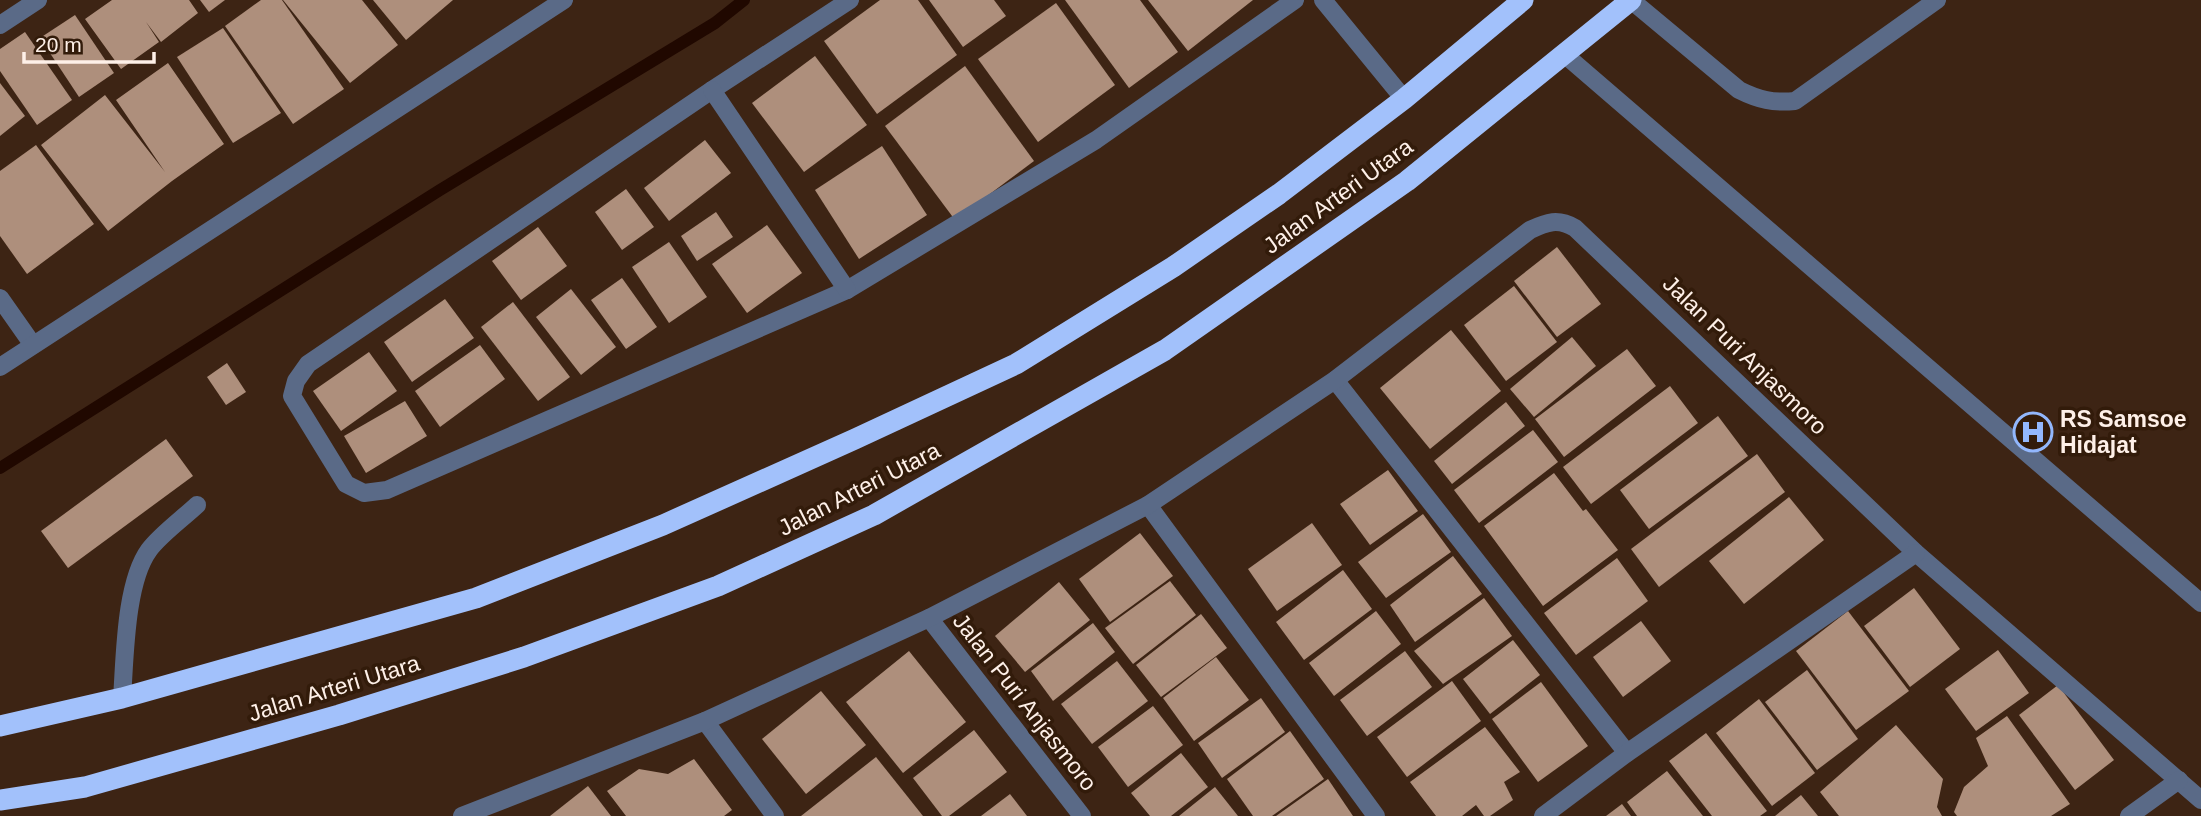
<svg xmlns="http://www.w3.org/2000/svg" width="2201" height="816" font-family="Arial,sans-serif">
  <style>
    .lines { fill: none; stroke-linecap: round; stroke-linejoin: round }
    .stream { stroke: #200800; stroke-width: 12 }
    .building { fill: #ae8f7c }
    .minor { stroke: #5a6a87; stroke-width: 18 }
    .highway { stroke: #a2c1fb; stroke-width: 21 }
    .labels { text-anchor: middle; stroke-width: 7; stroke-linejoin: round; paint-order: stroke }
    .street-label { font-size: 23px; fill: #fef0e8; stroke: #321b0a }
    .poi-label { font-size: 23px; font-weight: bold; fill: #fef0e8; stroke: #321b0a; text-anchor: start }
  </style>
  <rect width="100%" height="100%" fill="#3d2414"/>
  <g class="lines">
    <polyline class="stream" points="0,468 440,190 715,23 744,0"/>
  </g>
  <g class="building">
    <polygon points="112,0 189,0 198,13 161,42 146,22 159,42 121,69 85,19"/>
    <polygon points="200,0 225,0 209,12"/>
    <polygon points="261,0 282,0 344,89 293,124 225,26"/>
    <polygon points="283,0 362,0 398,45 350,83"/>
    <polygon points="373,0 453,0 406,40"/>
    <polygon points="880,0 918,0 957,55 877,114 824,41"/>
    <polygon points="929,0 994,0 1006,16 963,47"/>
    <polygon points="1065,0 1140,0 1178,52 1129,88"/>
    <polygon points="1148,0 1253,0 1188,51"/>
    <polygon points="1056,3 1115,85 1038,142 978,59"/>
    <polygon points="75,15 114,73 79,97 40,38"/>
    <polygon points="223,28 281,113 233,143 177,57"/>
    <polygon points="25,32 72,100 37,125 0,71 0,49"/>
    <polygon points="815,56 867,125 804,172 752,103"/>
    <polygon points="168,63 224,144 172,181 108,231 41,145 105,95 165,172 116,100"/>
    <polygon points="965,66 1034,161 955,220 885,126"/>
    <polygon points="0,83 25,116 0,136"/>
    <polygon points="705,140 731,173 669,221 644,188"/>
    <polygon points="36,145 94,224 27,274 0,236 0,171"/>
    <polygon points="882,146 927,215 859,259 815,190"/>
    <polygon points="626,189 654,227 622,250 595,212"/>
    <polygon points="716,212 733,237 697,261 681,236"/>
    <polygon points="767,225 802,273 747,313 712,264"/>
    <polygon points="538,227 567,266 521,300 492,261"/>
    <polygon points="669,242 707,297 669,323 632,267"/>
    <polygon points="1557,247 1601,304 1557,337 1514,281"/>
    <polygon points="622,278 657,327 626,349 591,300"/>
    <polygon points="1514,286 1557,342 1506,381 1464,325"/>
    <polygon points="571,289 616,347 581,375 536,317"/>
    <polygon points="445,299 474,338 412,382 384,342"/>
    <polygon points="513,302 570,377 538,401 481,327"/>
    <polygon points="1451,330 1501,391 1430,449 1380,388"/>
    <polygon points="1572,337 1596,366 1534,417 1510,389"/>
    <polygon points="480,345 505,379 440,427 415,391"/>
    <polygon points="1627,349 1656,386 1564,457 1535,419"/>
    <polygon points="369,352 397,391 341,431 313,391"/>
    <polygon points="227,363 246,392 226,405 207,377"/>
    <polygon points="1670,386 1698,423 1591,504 1563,467"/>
    <polygon points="405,401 427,436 366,473 344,436"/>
    <polygon points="1506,402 1525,426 1452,484 1434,461"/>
    <polygon points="1718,416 1748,456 1649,529 1620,490"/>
    <polygon points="1533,430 1558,462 1479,523 1454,490"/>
    <polygon points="166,439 193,476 68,568 41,531"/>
    <polygon points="1757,454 1785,492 1659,587 1631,549"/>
    <polygon points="1388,470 1418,511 1370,545 1340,504"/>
    <polygon points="1554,473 1583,511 1586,509 1618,550 1543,606 1484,526"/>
    <polygon points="1789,497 1824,540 1744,604 1709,561"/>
    <polygon points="1423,514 1451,552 1386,598 1358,562"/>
    <polygon points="1312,523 1342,565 1277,611 1248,569"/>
    <polygon points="1140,533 1173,576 1110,622 1079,579"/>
    <polygon points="1453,556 1482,594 1415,642 1390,605"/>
    <polygon points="1617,558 1648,601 1576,655 1544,613"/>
    <polygon points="1343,570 1372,609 1304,660 1276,622"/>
    <polygon points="1170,581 1196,615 1133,664 1105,628"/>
    <polygon points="1059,582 1090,620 1025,672 995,636"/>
    <polygon points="1914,588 1960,649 1910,687 1864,626"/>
    <polygon points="1484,598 1512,636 1443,684 1414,651"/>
    <polygon points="1376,611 1401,644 1334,696 1309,663"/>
    <polygon points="1848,611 1909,691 1856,730 1796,651"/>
    <polygon points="1201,614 1227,648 1161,697 1136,665"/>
    <polygon points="1641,621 1671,661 1623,697 1593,657"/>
    <polygon points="1093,623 1115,652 1053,701 1031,671"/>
    <polygon points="1513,640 1540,675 1490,714 1463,679"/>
    <polygon points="1998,650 2029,693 1976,731 1945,689"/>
    <polygon points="909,651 966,722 903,773 846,702"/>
    <polygon points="1405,651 1432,687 1367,736 1340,700"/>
    <polygon points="1216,657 1249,700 1194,741 1163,698"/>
    <polygon points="1117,661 1148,701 1092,744 1061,704"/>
    <polygon points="1807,670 1858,739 1817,770 1765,702"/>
    <polygon points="1452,681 1481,721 1407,777 1377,737"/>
    <polygon points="1541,682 1588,746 1538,782 1492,719"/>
    <polygon points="2058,685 2114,760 2075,790 2019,715"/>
    <polygon points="821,691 866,745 806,794 762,739"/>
    <polygon points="1261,698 1285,732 1222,778 1198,743"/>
    <polygon points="1759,699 1815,773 1772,806 1716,733"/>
    <polygon points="1153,706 1183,745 1128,787 1098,747"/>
    <polygon points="2007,716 2070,804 2051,816 1957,816 1954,812 1964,787 1988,766 1976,738"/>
    <polygon points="1896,725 1943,779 1937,807 1942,816 1839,816 1820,792"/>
    <polygon points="1485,727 1520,772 1504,782 1513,800 1490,816 1484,816 1476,805 1462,816 1436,816 1410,782"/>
    <polygon points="974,730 1007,772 949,816 942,816 913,778"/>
    <polygon points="1290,731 1324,779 1272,816 1253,816 1227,779"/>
    <polygon points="1706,733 1767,811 1760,816 1712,816 1669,761"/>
    <polygon points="1181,753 1208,787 1171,816 1150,816 1131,793"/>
    <polygon points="876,757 923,816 801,816"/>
    <polygon points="694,759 732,810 724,816 626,816 607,791 639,769 668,774"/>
    <polygon points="1667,771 1703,816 1637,816 1627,802"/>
    <polygon points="1328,779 1353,816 1276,816"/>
    <polygon points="588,786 611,816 550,816"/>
    <polygon points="1215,787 1238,816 1179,816"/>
    <polygon points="1010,794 1027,816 981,816"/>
    <polygon points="1801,795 1818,816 1775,816"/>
    <polygon points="1622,804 1631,816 1606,816"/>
  </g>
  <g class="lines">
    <g class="minor">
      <polyline points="850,0 712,90 308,364 296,381 292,396 346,484 364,493 387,490 847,290 1096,140 1295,0"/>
      <polyline points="1323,0 1404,99"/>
      <path d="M1631,0L1739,90C1759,100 1773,103 1795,101L1937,0"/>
      <polyline points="0,25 38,0"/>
      <polyline points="1564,54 2201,603"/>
      <polyline points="712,90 847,290"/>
      <polyline points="0,298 33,345"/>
      <polyline points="0,367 564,0"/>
      <polyline points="1335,380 1627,753"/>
      <polyline points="1148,505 1376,816"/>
      <polyline points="929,618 1082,816"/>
      <path d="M122,698C125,658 125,583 149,550C160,535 182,519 197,505"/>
      <polyline points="705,721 775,816"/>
      <path d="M462,816L705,721L929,618L1148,505L1335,380L1530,230C1547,222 1558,218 1575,228L1916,553L2201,800"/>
      <polyline points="1543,816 1627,753 1916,553"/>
      <polyline points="2129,816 2179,780"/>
    </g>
    <g class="highway">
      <polyline points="0,726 122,698 476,598 663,525 855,439 1016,364 1173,267 1279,194 1404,99 1523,0"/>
      <polyline points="0,800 85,787 339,715 524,657 718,586 874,515 1165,350 1407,181 1631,0"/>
    </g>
  </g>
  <defs>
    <symbol id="hospital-ring" viewBox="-11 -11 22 22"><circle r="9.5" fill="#321b0a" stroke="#92b7fd" stroke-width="1.5"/><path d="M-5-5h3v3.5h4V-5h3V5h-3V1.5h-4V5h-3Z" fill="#92b7fd"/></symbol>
  </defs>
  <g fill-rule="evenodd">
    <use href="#hospital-ring" x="2011" y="410" width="44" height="44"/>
  </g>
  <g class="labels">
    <g class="street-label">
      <text transform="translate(1338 196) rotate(-36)" y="8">Jalan Arteri Utara</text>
      <text transform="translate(1745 355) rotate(44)" y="8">Jalan Puri Anjasmoro</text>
      <text transform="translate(859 489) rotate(-27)" y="8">Jalan Arteri Utara</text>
      <text transform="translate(334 688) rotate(-17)" y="8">Jalan Arteri Utara</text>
      <text transform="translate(1025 702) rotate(52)" y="8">Jalan Puri Anjasmoro</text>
    </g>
    <g class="poi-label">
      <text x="2060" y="427">RS Samsoe<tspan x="2060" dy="26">Hidajat</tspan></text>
    </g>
  </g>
  <path d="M24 52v10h130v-10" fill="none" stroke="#fef0e8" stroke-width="3.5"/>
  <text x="35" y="52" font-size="21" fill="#fef0e8" stroke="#321b0a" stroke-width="5" paint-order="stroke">20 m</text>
</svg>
